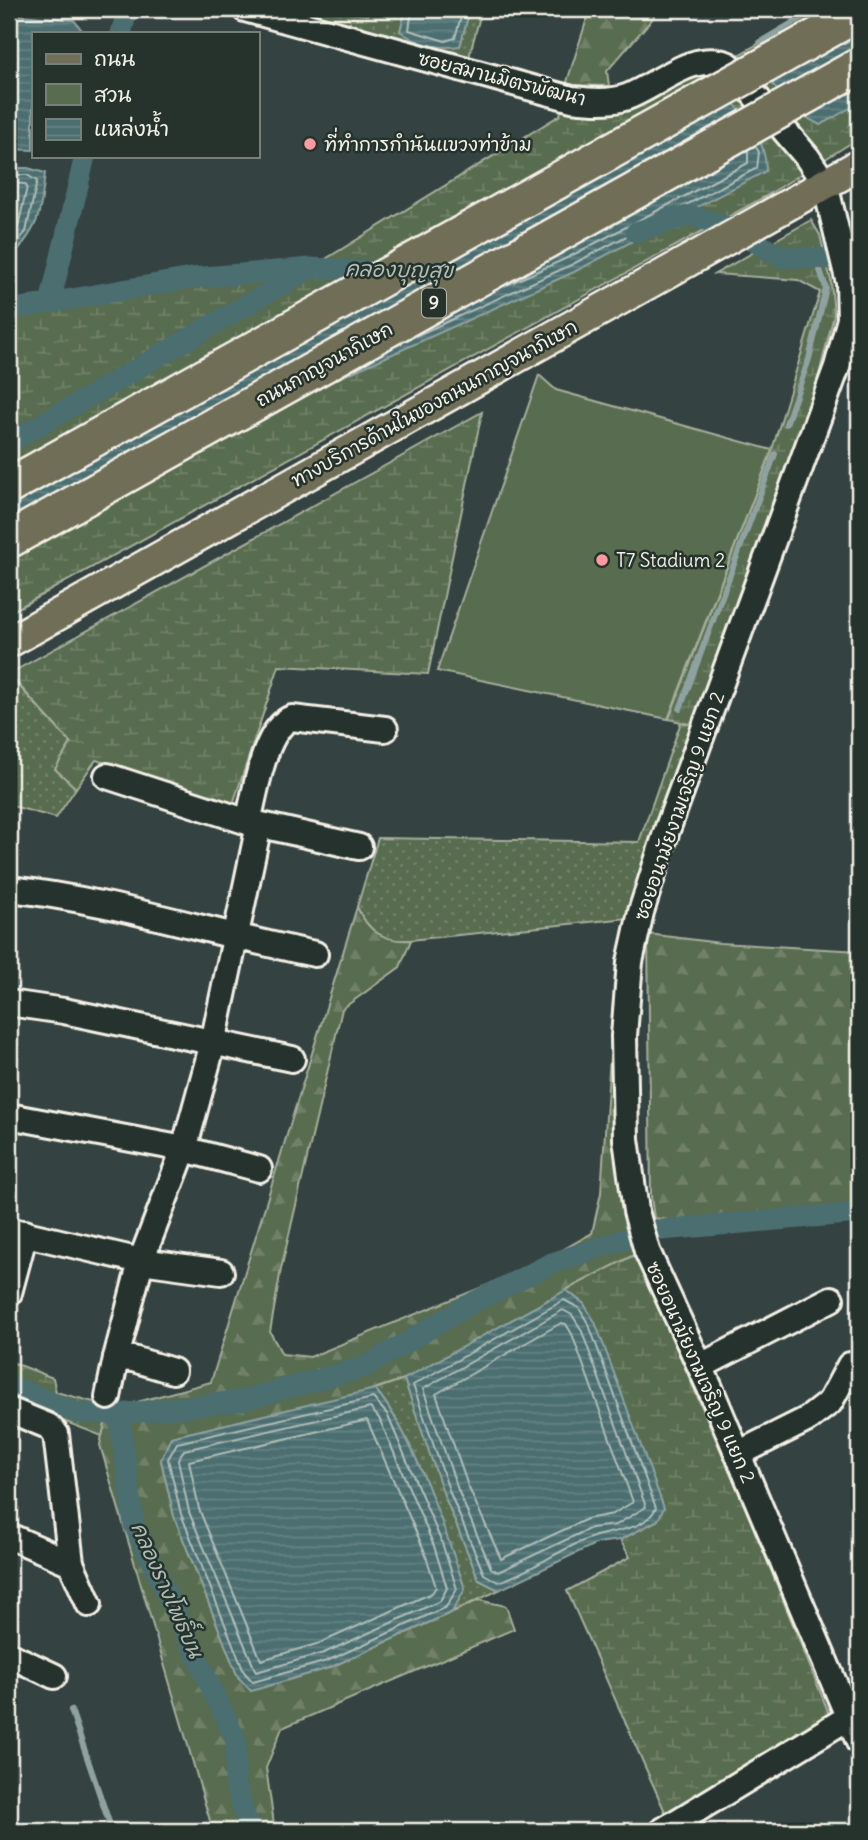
<svg xmlns="http://www.w3.org/2000/svg" width="868" height="1840" font-family="Delius,'Playpen Sans Thai',sans-serif">
  <style>
    .grass { fill: url(#grass-dots); stroke: #a6ae9c; stroke-width: 2 }
    .forest { fill: url(#forest-firs); stroke: #a6ae9c; stroke-width: 2 }
    .wetland { fill: url(#wetland-marsh); stroke: #a6ae9c; stroke-width: 2 }
    .park { fill: #586c4f; stroke: #a6ae9c; stroke-width: 2 }
    .water { fill: url(#water-rules); stroke: #8fa2a1; stroke-width: 2 }
    .lines { fill: none; stroke-linecap: round; stroke-linejoin: round }
    .shore { stroke: #b0bdb8; stroke-width: 2 }
    .stream { stroke: #8fa2a1; stroke-width: 6 }
    .canal { stroke: #4b6e71; stroke-width: 21 }
    .minor-casing { stroke: #f4f1e8; stroke-width: 30 }
    .major-casing { stroke: #f4f1e8; stroke-width: 35 }
    .minor { stroke: #26332d; stroke-width: 24 }
    .major { stroke: #716e59; stroke-width: 30 }
    .highway-bridge-casing { stroke: #f4f1e8; stroke-width: 40; stroke-linecap: butt }
    .highway-bridge { stroke: #716e59; stroke-width: 35 }
    .poi-dot { fill: #ff9aa2; stroke: #26332d; stroke-width: 2.5 }
    .labels { text-anchor: middle; stroke-width: 5; stroke-linejoin: round; paint-order: stroke }
    .shield { fill: #26332d; stroke: #b6b8b0; stroke-width: 2 }
    .shield-label { font-size: 18px; font-weight: bold; fill: #f4f1e8 }
    .street-label { font-size: 19px; fill: #f4f1e8; stroke: #26332d }
    .poi-label { font-size: 19px; fill: #f4f1e8; stroke: #26332d; text-anchor: start }
    .water-label { font-size: 21px; font-style: italic; fill: #b0bdb8; stroke: #26332d }
  </style>
  <defs>
    <pattern id="grass-dots" width="8" height="8" patternUnits="userSpaceOnUse" patternTransform="scale(1.75)"><rect width="8" height="8" fill="#586c4f"/><path d="M2 2h.1M6 6h.1" fill="none" stroke="#718168" stroke-width="1.8" stroke-linecap="round"/></pattern>
    <pattern id="forest-firs" width="22" height="20" patternUnits="userSpaceOnUse" patternTransform="scale(1.75)"><rect width="22" height="20" fill="#586c4f"/><path d="M5 1l3.5 6h-7zM16 11l3.5 6h-7z" fill="#718168"/></pattern>
    <pattern id="wetland-marsh" width="20" height="14" patternUnits="userSpaceOnUse" patternTransform="scale(1.75)"><rect width="20" height="14" fill="#586c4f"/><path d="M1 5h8M5 5V1M11 12h8M15 12V8" fill="none" stroke="#718168"/></pattern>
    <pattern id="water-rules" width="6" height="5" patternUnits="userSpaceOnUse" patternTransform="scale(1.75)"><rect width="6" height="5" fill="#4b6e71"/><path d="M0 2.5h6" fill="none" stroke="#668385"/></pattern>
  </defs>
  <rect width="100%" height="100%" fill="#354242"/>
  <filter id="ink" filterUnits="userSpaceOnUse"><feTurbulence type="fractalNoise" baseFrequency=".0143" numOctaves="2"/><feDisplacementMap in="SourceGraphic" scale="14" xChannelSelector="R" yChannelSelector="G"/><feConvolveMatrix kernelMatrix="1 2 1 2 8 2 1 2 1" color-interpolation-filters="sRGB"/></filter>
  <g filter="url(#ink)">
    <g class="grass">
      <polygon points="302,9 368,15 370,9 406,9 400,31 460,46 470,9 482,9 469,57 300,16"/>
      <polygon points="9,675 71,743 56,769 76,788 56,818 9,805"/>
      <polygon points="681,722 693,725 628,918 390,942 365,925 357,907 378,838 639,842"/>
      <path d="M404,1379L444,1495L479,1580L499,1590L452,1612L465,1589C445,1531 413,1434 375,1389Z"/>
    </g>
    <g class="forest">
      <polygon points="590,9 656,9 654,17 607,71 609,86 566,85"/>
      <path d="M357,907C368,931 383,942 411,940L400,967L342,1009L281,1269L270,1332L282,1354L310,1357L534,1266L592,1233L601,1193L610,1056L618,1057L636,1254L413,1376L356,1395L171,1437L161,1460L174,1516L238,1677L251,1690L329,1668L479,1600L506,1606L514,1629L282,1728L266,1768L275,1831H213L100,1445L106,1416L130,1404L211,1382Z"/>
      <polygon points="648,934 720,943 859,951 859,1207 676,1221 654,1218 651,1197"/>
    </g>
    <g class="wetland">
      <polygon points="821,9 859,9 859,138 766,196 9,613 9,301 194,271 319,263 560,115 562,106 590,114 713,69"/>
      <polygon points="811,220 820,235 831,281 834,315 812,402 693,725 669,719 772,450 820,292 798,280 715,274"/>
      <polygon points="482,412 428,674 279,666 232,807 96,760 76,788 55,769 71,743 9,674"/>
      <polygon points="636,1254 751,1521 830,1716 822,1726 666,1814 567,1591 630,1557 620,1540 658,1520 584,1304 566,1290"/>
      <polygon points="9,1361 53,1378 56,1392 120,1409 107,1416 102,1436 9,1400"/>
    </g>
    <polygon class="park" points="539,375 556,390 772,450 668,719 437,671"/>
    <g class="water">
      <path d="M406,9H470L460,46C438,49 417,44 400,31Z"/>
      <path d="M859,9V103L820,125C787,108 778,94 759,62Z"/>
      <polygon points="9,14 74,20 84,33 33,33 33,150 9,149"/>
      <path d="M712,81C739,109 766,131 766,171L574,272L326,384L9,560V470Z"/>
      <path d="M9,168H28L45,173C40,217 39,228 9,260Z"/>
      <polygon points="566,1290 584,1304 595,1322 664,1508 658,1520 620,1540 597,1543 499,1590 479,1580 444,1495 404,1379"/>
      <path d="M375,1389C413,1433 446,1532 465,1589L452,1612L329,1668L251,1691L238,1677L174,1516L161,1460L171,1437Z"/>
    </g>
    <g class="lines">
      <g class="shore">
        <polyline points="412,9 409,30 445,41 455,38 463,9"/>
        <polyline points="9,175 27,175 37,181 26,232 9,250"/>
        <polyline points="9,183 25,184 27,187 18,227 9,237"/>
        <polyline points="500,288 567,258 748,163 748,150"/>
        <polyline points="407,340 571,265 757,168 759,152 755,146"/>
        <path d="M564,1300L579,1308L589,1325L656,1508C645,1531 613,1530 593,1537C560,1548 531,1572 498,1582L484,1574L450,1493L413,1385Z"/>
        <polygon points="563,1310 572,1315 581,1329 646,1507 616,1525 591,1528 498,1572 491,1568 458,1490 423,1389"/>
        <polygon points="561,1323 566,1324 572,1334 633,1502 613,1514 587,1519 501,1559 468,1486 436,1394"/>
        <polygon points="373,1398 387,1414 442,1543 457,1589 446,1607 327,1661 253,1682 244,1672 181,1514 168,1459 177,1443"/>
        <polygon points="370,1408 379,1418 434,1546 447,1588 440,1601 324,1653 256,1672 189,1512 178,1460 184,1450"/>
        <polygon points="367,1420 424,1550 436,1587 432,1593 320,1643 261,1660 199,1509 189,1461"/>
      </g>
      <g class="stream">
        <polyline points="760,42 816,9"/>
        <polyline points="786,424 809,359 826,288 816,258"/>
        <polyline points="680,709 775,454"/>
        <polyline points="71,1710 112,1831"/>
      </g>
      <g class="canal">
        <polyline points="121,33 128,9"/>
        <polyline points="636,232 690,215 728,227 782,257 859,260"/>
        <polyline points="50,303 85,156"/>
        <polyline points="9,310 191,278 311,268 388,272"/>
        <polyline points="9,443 307,270"/>
        <polyline points="9,1385 77,1413 119,1414 134,1525 236,1740 235,1784 250,1831"/>
        <polyline points="119,1414 239,1401 365,1367 474,1302 552,1263 650,1231 859,1213"/>
      </g>
      <defs>
        <g id="minor">
          <path d="M245,9L572,99C590,101 609,103 627,97C659,85 693,50 729,65L807,157L825,184L849,283L850,319L837,367L667,830L641,912L630,962L624,1036L626,1139L636,1211L647,1251L710,1388L859,1742"/>
          <polyline points="107,776 248,822 359,847"/>
          <path d="M248,822C255,794 264,728 292,718L385,729"/>
          <path d="M9,889C112,900 213,934 315,954"/>
          <polyline points="9,1003 64,1011 292,1059"/>
          <polyline points="9,1116 184,1149 259,1169"/>
          <polyline points="9,1230 141,1261 221,1272"/>
          <polyline points="9,1293 25,1233"/>
          <polyline points="701,1366 831,1299"/>
          <polyline points="173,1371 133,1359 116,1358 141,1261 184,1149 213,1043 259,825"/>
          <polyline points="108,1397 116,1358"/>
          <polyline points="9,1410 48,1426 56,1434 71,1563"/>
          <polyline points="738,1454 808,1419 830,1402 850,1365"/>
          <polyline points="9,1536 71,1563 89,1604"/>
          <polyline points="9,1655 54,1676"/>
          <polyline points="662,1831 859,1711"/>
        </g>
        <polyline id="major" points="9,642 859,165"/>
      </defs>
      <use href="#minor" class="minor-casing"/>
      <use href="#major" class="major-casing"/>
      <use href="#minor" class="minor"/>
      <use href="#major" class="major"/>
      <defs>
        <g id="highway-bridge">
          <polyline points="9,486 859,13"/>
          <polyline points="9,540 859,66"/>
        </g>
      </defs>
      <use href="#highway-bridge" class="highway-bridge-casing"/>
      <use href="#highway-bridge" class="highway-bridge"/>
    </g>
  </g>
  <g class="poi-dot">
    <circle cx="310" cy="144" r="7"/>
    <circle cx="602" cy="560" r="7"/>
  </g>
  <g class="labels">
    <rect class="shield" x="422" y="288.5" width="24" height="29" rx="5"/>
    <g class="shield-label">
      <text x="434" y="309">9</text>
    </g>
    <g class="street-label">
      <text transform="translate(502 78) rotate(14)" y="7">ซอยสมานมิตรพัฒนา</text>
      <text transform="translate(324 364) rotate(-29)" y="7">ถนนกาญจนาภิเษก</text>
      <text transform="translate(434 403) rotate(-29)" y="7">ทางบริการด้านในของถนนกาญจนาภิเษก</text>
      <text transform="translate(679 806) rotate(-71)" y="7">ซอยอนามัยงามเจริญ 9 แยก 2</text>
      <text transform="translate(701 1372) rotate(66)" y="7">ซอยอนามัยงามเจริญ 9 แยก 2</text>
    </g>
    <g class="poi-label">
      <text x="324" y="151">ที่ทำการกำนันแขวงท่าข้าม</text>
      <text x="616" y="567">T7 Stadium 2</text>
    </g>
    <g class="water-label">
      <text transform="translate(399 270) rotate(1)" y="7">คลองบุญสุข</text>
      <text transform="translate(167 1590) rotate(66)" y="7">คลองรางโพธิ์บน</text>
    </g>
  </g>
  <rect width="868" height="1840" fill="none" stroke="#26332d" stroke-width="35"/>
  <rect x="18" y="18" width="833" height="1805" fill="none" stroke="#f4f1e8" stroke-width="2.5" filter="url(#ink)"/>
  <rect x="32" y="32" width="228" height="126" fill="#26332d" stroke="#787f78" stroke-width="2"/>
  <rect x="46" y="54" width="35" height="10" fill="#716e59" stroke="#787f78" stroke-width="2"/>
  <text x="94" y="66" font-size="21" fill="#f4f1e8">ถนน</text>
  <rect x="46" y="84" width="35" height="21" fill="#586c4f" stroke="#787f78" stroke-width="2"/>
  <text x="94" y="102" font-size="21" fill="#f4f1e8">สวน</text>
  <rect x="46" y="119" width="35" height="21" fill="url(#water-rules)" stroke="#787f78" stroke-width="2"/>
  <text x="94" y="136" font-size="21" fill="#f4f1e8">แหล่งน้ำ</text>
</svg>
